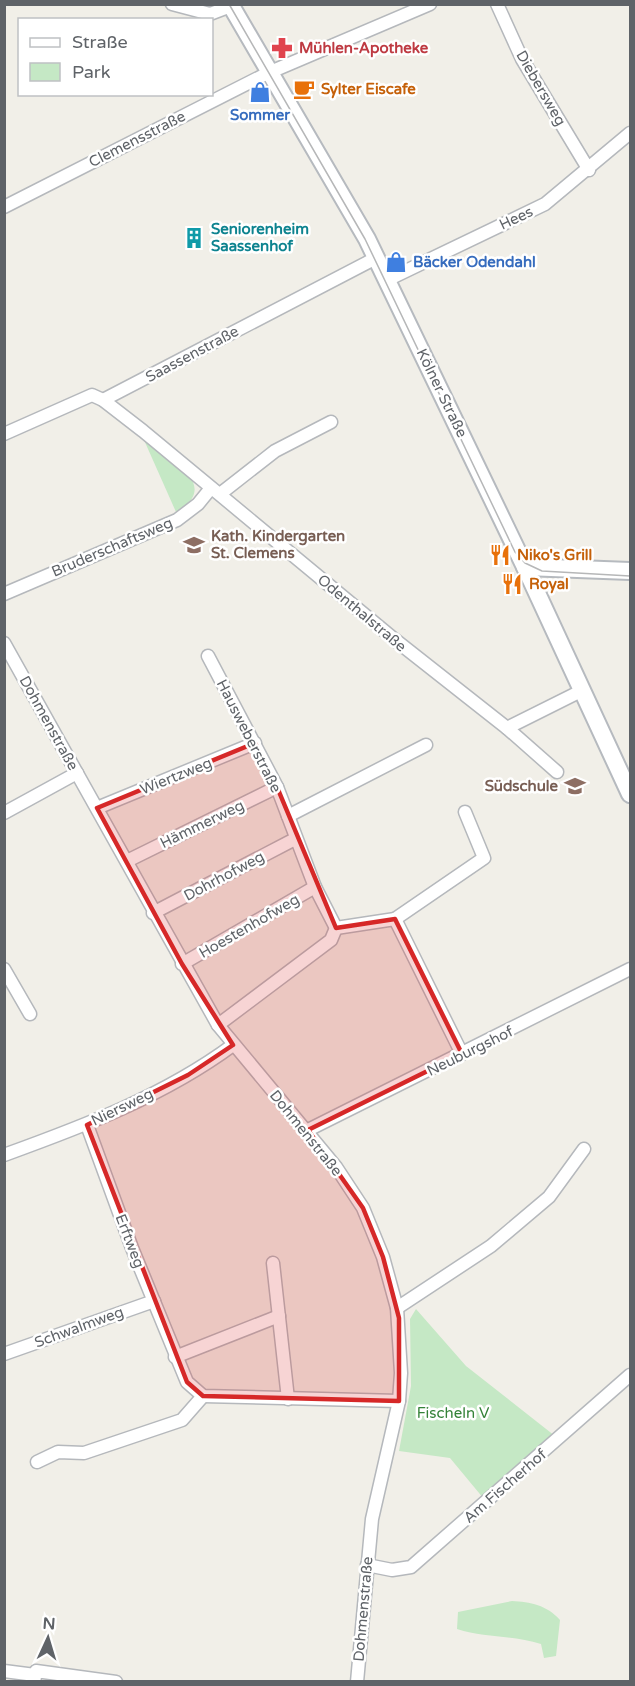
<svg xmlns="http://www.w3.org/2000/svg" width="635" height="1686" font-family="'Varela Round',sans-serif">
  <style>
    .green { fill: #c5e8c5 }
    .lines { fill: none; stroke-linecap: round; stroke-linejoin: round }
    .street-casing { stroke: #b5b8bc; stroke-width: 15 }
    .secondary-casing { stroke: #b6babf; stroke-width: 20 }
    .street { stroke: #fff; stroke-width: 12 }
    .secondary { stroke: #fff; stroke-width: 16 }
    .tram { stroke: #b6b7b8; stroke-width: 1.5 }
    .marked { fill: #d62828; fill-opacity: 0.2; stroke: #d62828; stroke-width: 4.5; stroke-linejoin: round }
    .labels { text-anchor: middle; stroke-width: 5; stroke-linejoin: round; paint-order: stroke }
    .health-label { font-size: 15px; font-weight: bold; fill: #be3a42; stroke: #fff; text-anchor: start }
    .street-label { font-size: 15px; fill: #5f6368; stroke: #fff }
    .food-label { font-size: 15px; font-weight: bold; fill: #c56008; stroke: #fff; text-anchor: start }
    .shop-label { font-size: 15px; font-weight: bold; fill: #366cbe; stroke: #fff }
    .culture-label { font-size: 15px; font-weight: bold; fill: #0d838f; stroke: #fff; text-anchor: start }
    .education-label { font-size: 15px; font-weight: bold; fill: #785e54; stroke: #fff; text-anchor: start }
    .park-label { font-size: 15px; fill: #348238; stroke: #fff }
  </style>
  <rect width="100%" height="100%" fill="#f1efe8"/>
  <g class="green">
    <path d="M146,438C169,457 223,486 176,512L144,440Z"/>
    <polygon points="416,1309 466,1366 555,1436 484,1499 450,1458 399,1451 411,1386 410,1319"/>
    <path d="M512,1601C530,1602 547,1605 560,1620L556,1656L544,1658L541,1644C514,1635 485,1638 457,1629L458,1612Z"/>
  </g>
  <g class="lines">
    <defs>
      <g id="street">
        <polyline points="172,4 210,14 231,6"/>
        <polyline points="497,4 522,59 589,170"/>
        <polyline points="4,207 268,73 430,4"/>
        <polyline points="387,280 545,204 630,133"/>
        <polyline points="103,400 376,258"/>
        <polyline points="4,434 92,395 103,400 143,431 394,639 507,728 581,691"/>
        <polyline points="220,494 275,451 331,422"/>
        <polyline points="4,594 177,520 198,504 211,488"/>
        <polyline points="4,643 218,1025 336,1167 363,1208 383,1257 397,1308 401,1373 399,1401 372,1519 357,1682"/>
        <polyline points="208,656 277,787 315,887 336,928 395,919 462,1054"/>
        <polyline points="507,728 557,772"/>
        <polyline points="97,808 255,743"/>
        <polyline points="4,813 77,773"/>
        <polyline points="288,816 426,745"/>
        <polyline points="127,861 277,787"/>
        <polyline points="153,913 295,839"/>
        <polyline points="395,919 484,858 465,812"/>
        <polyline points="182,964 315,887"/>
        <polyline points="4,969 30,1014"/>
        <polyline points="218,1025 331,940 336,928"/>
        <polyline points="87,1125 132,1248 187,1382 203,1396 399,1401"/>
        <polyline points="308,1130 630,969"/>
        <path d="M4,1155C84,1126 164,1096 233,1045"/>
        <polyline points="273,1263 288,1399"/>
        <polyline points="397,1308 491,1246 549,1197 584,1149"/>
        <polyline points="4,1354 154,1301"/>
        <polyline points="175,1357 279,1316"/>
        <polyline points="37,1462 58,1452 84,1453 182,1420 203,1396"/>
        <polyline points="367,1565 392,1570 411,1567 630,1375"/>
        <polyline points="4,1671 35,1675"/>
        <polyline points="34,1682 36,1671 116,1682"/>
      </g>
      <g id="secondary">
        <polyline points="230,4 367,239 525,567 630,794"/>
        <polyline points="525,567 630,571"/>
      </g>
    </defs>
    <use href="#street" class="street-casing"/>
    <use href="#secondary" class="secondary-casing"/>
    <use href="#street" class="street"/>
    <use href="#secondary" class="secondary"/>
    <polyline class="tram" points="229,4 365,239 515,552 525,563 542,571 630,576"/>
  </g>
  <path class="marked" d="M255,743L277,787L336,928L395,919L462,1054L308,1130L363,1208L383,1257L399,1318V1401L203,1396L187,1382L87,1125L188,1075L233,1045L182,964L97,808Z"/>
  <defs>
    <symbol id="pharmacy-bare" viewBox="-9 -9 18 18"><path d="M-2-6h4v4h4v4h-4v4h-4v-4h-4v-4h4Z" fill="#e0444e" stroke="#fff" stroke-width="2.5" paint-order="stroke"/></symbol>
    <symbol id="cafe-bare" viewBox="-9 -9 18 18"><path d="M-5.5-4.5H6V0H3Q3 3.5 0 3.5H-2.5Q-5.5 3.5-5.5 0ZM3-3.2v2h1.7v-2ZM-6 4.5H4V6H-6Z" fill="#e8710a" stroke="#fff" stroke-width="2.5" paint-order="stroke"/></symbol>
    <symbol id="shop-bare" viewBox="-9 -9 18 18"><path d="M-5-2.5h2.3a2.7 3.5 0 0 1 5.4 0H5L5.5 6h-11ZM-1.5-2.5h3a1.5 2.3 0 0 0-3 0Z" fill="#3f7fe0" stroke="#fff" stroke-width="2.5" paint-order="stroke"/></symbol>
    <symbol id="building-bare" viewBox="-9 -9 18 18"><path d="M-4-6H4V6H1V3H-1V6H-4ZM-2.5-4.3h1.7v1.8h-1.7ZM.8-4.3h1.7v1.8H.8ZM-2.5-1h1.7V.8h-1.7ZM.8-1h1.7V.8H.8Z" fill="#0f9aa8" stroke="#fff" stroke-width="2.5" paint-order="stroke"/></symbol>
    <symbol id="school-bare" viewBox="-9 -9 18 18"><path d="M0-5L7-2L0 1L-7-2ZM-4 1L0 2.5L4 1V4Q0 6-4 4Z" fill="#8d6e63" stroke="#fff" stroke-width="2.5" paint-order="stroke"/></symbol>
    <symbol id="restaurant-bare" viewBox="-9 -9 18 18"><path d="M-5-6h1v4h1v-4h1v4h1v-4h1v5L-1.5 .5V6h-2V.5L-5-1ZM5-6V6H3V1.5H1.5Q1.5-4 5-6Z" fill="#e8710a" stroke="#fff" stroke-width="2.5" paint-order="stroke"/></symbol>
  </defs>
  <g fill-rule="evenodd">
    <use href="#pharmacy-bare" x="267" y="33" width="30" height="30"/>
    <use href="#cafe-bare" x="289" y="74" width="30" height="30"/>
    <use href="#shop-bare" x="245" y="77" width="30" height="30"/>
    <use href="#building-bare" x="179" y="223" width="30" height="30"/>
    <use href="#shop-bare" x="381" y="247" width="30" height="30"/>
    <use href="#school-bare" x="179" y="530" width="30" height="30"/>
    <use href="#restaurant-bare" x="485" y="540" width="30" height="30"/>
    <use href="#restaurant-bare" x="497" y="569" width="30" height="30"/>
    <use href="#school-bare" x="560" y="771" width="30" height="30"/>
  </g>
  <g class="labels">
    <g class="health-label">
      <text x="299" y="53">Mühlen-Apotheke</text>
    </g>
    <g class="street-label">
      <text transform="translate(541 88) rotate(60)" y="5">Diebersweg</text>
      <text transform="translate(137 139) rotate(-27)" y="5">Clemensstraße</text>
      <text transform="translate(516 218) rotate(-25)" y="5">Hees</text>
      <text transform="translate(192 354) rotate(-28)" y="5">Saassenstraße</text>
      <text transform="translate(442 393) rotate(64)" y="5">Kölner Straße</text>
      <text transform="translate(112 547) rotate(-23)" y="5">Bruderschaftsweg</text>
      <text transform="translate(362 613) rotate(40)" y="5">Odenthalstraße</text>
      <text transform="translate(49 723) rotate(61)" y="5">Dohmenstraße</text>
      <text transform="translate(249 736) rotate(63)" y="5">Hausweberstraße</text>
      <text transform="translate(176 776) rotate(-22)" y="5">Wiertzweg</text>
      <text transform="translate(202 824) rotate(-26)" y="5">Hämmerweg</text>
      <text transform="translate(224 876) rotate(-28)" y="5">Dohrhofweg</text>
      <text transform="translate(249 926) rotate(-30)" y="5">Hoestenhofweg</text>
      <text transform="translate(470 1051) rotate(-26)" y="5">Neuburgshof</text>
      <text transform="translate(122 1107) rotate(-26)" y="5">Niersweg</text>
      <text transform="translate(306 1133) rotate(51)" y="5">Dohmenstraße</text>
      <text transform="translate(130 1241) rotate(69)" y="5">Erftweg</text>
      <text transform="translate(79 1327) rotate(-20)" y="5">Schwalmweg</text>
      <text transform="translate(505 1486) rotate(-41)" y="5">Am Fischerhof</text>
      <text transform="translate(363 1609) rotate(-85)" y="5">Dohmenstraße</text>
    </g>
    <g class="food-label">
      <text x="321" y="94">Sylter Eiscafe</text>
      <text x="517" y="560">Niko's Grill</text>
      <text x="529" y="589">Royal</text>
    </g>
    <g class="shop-label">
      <text x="260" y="120">Sommer</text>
      <text x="413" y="267" text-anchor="start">Bäcker Odendahl</text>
    </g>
    <g class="culture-label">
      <text x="211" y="234">Seniorenheim<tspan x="211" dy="17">Saassenhof</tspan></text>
    </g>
    <g class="education-label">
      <text x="211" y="541">Kath. Kindergarten<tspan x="211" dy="17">St. Clemens</tspan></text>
      <text x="558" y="791" text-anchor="end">Südschule</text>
    </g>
    <g class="park-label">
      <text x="453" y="1418">Fischeln V</text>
    </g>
  </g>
  <rect width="635" height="1686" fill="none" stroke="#5f6368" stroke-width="12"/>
  <rect x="18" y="18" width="195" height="78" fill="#ffffff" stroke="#bfc1c3" stroke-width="1.5"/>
  <rect x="30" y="38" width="30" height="9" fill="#ffffff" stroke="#bfc1c3" stroke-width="1.5"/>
  <text x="72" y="48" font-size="18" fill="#5f6368">Straße</text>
  <rect x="30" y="63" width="30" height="18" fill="#c5e8c5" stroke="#bfc1c3" stroke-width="1.5"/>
  <text x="72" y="78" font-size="18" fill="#5f6368">Park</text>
  <g transform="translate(48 1638) rotate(4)" stroke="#ffffff" stroke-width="4.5" paint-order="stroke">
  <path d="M0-4.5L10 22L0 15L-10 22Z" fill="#5f6368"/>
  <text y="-9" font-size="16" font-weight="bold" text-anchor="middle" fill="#5f6368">N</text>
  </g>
</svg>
